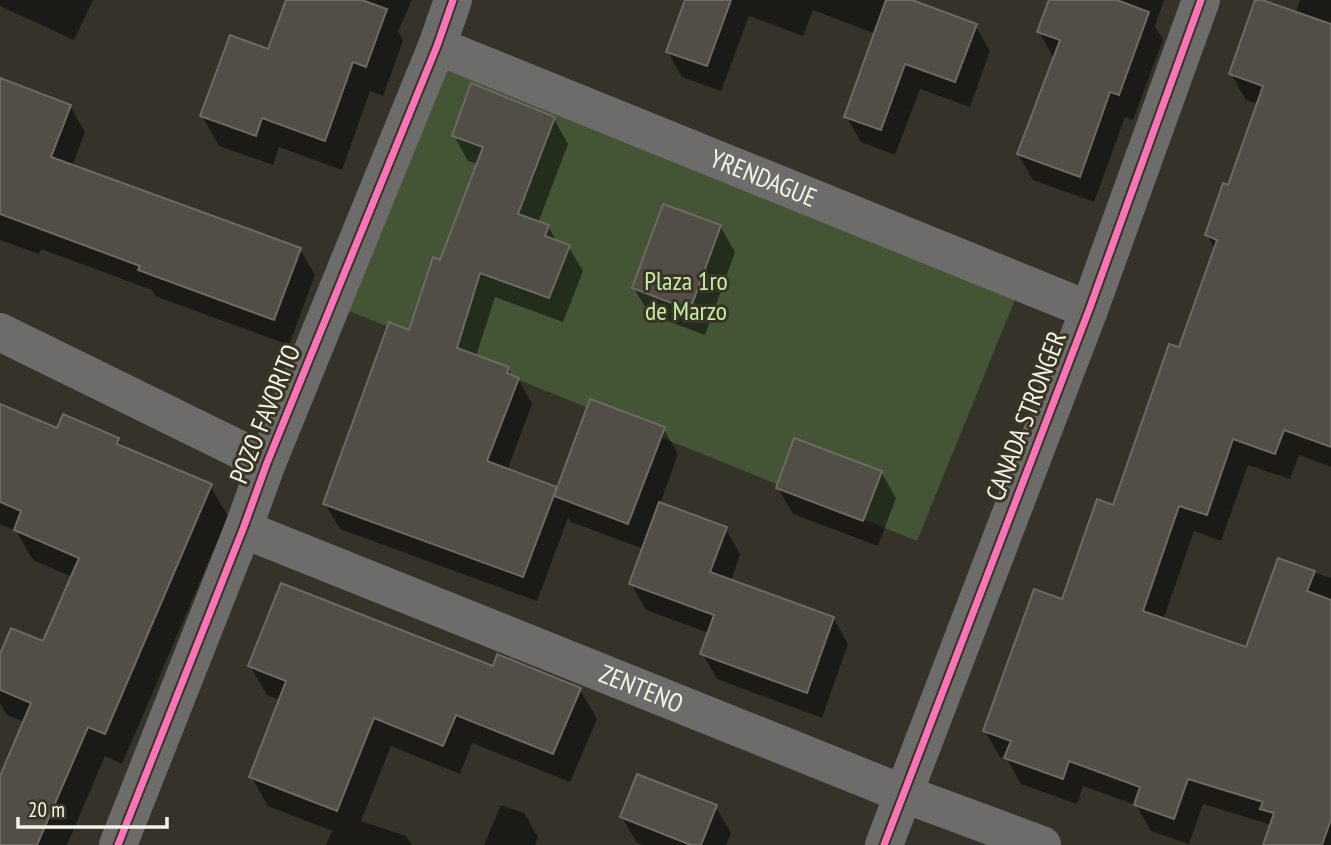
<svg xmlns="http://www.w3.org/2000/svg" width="1331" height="845" font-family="'PT Sans Narrow',sans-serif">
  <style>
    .green { fill: #435534 }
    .shadow { fill: #0007 }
    .building { fill: #514e47; stroke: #6e6a63; stroke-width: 2 }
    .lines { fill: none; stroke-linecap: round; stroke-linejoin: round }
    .minor { stroke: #6d6c6b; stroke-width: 38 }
    .cycleway-casing { stroke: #393525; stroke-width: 11 }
    .cycleway { stroke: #fb73b8; stroke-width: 7 }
    .labels { text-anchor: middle; stroke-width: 6; stroke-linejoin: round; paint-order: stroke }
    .street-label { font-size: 26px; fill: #f5f3e8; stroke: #393525 }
    .park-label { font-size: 26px; fill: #c4eba8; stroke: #393525 }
  </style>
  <rect width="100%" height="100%" fill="#35322a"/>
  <polygon class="green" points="455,50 1023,280 917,541 349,311"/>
  <g class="shadow">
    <polygon points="0,0 93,0 74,40 0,6"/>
    <polygon points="288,0 412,0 398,31 403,41 383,96 370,91 342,170 279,147 273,165 219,146 202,116 269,51"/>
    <polygon points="687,0 906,0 975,25 990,51 970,107 920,89 895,155 861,142 846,116 876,34 813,10 803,36 749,16 721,91 682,77 668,52"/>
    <polygon points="1051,0 1164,0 1155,26 1163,40 1133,120 1125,117 1094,202 1033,180 1018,154 1054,59 1039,32"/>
    <polygon points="1300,0 1331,0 1331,467 1299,455 1290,479 1248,465 1221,541 1194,531 1163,620 1247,650 1279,560 1331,578 1331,845 1270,845 1272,825 1203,804 1189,844 1151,831 1136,805 1083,786 1077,804 1021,784 1007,759 1000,757 985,731 1063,601 1114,507 1180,349 1215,249 1207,235 1229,187 1259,104 1246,100 1231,74 1295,14"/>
    <polygon points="0,95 70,106 85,132 72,167 300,249 315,275 289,345 155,296 152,290 41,249 39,254 0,240"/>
    <polygon points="554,119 568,144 538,223 548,226 557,242 568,246 583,271 563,322 495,297 476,356 508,368 513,377 518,379 532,404 507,471 556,489 557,492 663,428 678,454 660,504 725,528 740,554 731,581 833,618 848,644 822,718 717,679 702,653 709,633 646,610 631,584 644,549 571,522 568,518 537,601 340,529 325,504 410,332 441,262 478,164 468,161 454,136"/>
    <polygon points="720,226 735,252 705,335 649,314 634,288"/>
    <polygon points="0,406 58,430 118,439 124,449 210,486 228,516 122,764 105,756 67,845 0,845 0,780 25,722 7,715 0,703 0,658 44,644 72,577 33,560 16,531 0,524"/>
    <polygon points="881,472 896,498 878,546 793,514 778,488"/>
    <polygon points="250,666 493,668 580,690 597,719 570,782 472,743 460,774 391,746 361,821 406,836 412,845 326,845 332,831 268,806 251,776 280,700 267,695"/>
    <polygon points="501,805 524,813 538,837 535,845 484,845"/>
    <polygon points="716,807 731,833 726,845 643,845 637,843 622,817"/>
  </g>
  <g class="building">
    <polygon points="286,0 362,0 387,9 366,67 353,62 325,141 262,118 256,136 200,116 230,35 268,49"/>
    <polygon points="685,0 731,0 707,66 666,52"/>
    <polygon points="886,0 912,0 977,24 955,82 905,64 881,130 844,117"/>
    <polygon points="1049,0 1117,0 1149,12 1119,95 1110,92 1080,177 1017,154 1060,40 1037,32"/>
    <polygon points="1255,0 1262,0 1331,24 1331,447 1284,430 1275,454 1233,439 1207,515 1179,506 1143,611 1246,647 1278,558 1315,571 1307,591 1331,600 1331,819 1322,845 1263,845 1274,813 1260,809 1263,802 1188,779 1174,819 1134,805 1140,787 1069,761 1063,779 1004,758 1011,741 983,731 1034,589 1062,599 1097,499 1113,505 1169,344 1179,347 1217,240 1205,235 1223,183 1228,185 1263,86 1229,74"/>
    <polygon points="0,78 71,105 51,157 301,248 274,320 138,270 140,266 0,214"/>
    <polygon points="471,83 555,117 518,214 549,225 545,236 570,245 549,298 480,273 457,348 509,367 507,373 519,378 487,461 557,487 523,577 323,504 389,322 409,330 433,257 440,260 483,147 452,136"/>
    <polygon points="663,204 721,225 690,310 632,288"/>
    <polygon points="590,399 665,427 628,524 554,496"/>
    <polygon points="0,404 57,428 63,414 119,438 117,444 212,484 105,734 88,727 37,845 0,845 0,776 31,703 0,690 0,654 11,628 43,641 79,558 14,530 21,511 0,502"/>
    <polygon points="794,438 882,471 863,521 776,488"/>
    <polygon points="659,502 727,527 710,572 834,617 807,693 700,654 714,615 629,584"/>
    <polygon points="281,583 493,666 497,654 581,688 553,754 456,715 443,746 374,718 337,811 249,777 286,681 248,666"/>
    <polygon points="637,774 717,805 701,845 691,845 620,817"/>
  </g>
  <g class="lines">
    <g class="minor">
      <path id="s1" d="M437,46L1089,310"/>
      <polyline points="0,332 267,463"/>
      <path id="s2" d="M243,529L904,794L1042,845"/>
      <polyline points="118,845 243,529 267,463 437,46 453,0"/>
      <polyline points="884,845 1089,310 1201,0"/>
    </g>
    <defs>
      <g id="cycleway">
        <polyline points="118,845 243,529 267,463 437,46 453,0"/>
        <polyline points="884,845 1089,310 1201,0"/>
      </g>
    </defs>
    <use href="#cycleway" class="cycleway-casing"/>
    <use href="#cycleway" class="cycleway"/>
  </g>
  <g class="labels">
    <g class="street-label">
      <text dy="9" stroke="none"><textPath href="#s1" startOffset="352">YRENDAGUE</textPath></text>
      <text transform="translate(265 414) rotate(-68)" y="9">POZO FAVORITO</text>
      <text transform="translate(1026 416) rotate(-69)" y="9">CANADA STRONGER</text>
      <text dy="9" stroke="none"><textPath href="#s2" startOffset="429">ZENTENO</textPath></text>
    </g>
    <g class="park-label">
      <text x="686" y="290">Plaza 1ro<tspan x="686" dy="30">de Marzo</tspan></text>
    </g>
  </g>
  <path d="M18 817v10h149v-10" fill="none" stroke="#f5f3e8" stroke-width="3.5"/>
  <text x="28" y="817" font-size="21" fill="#f5f3e8" stroke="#393525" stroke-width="5" paint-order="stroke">20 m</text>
</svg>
